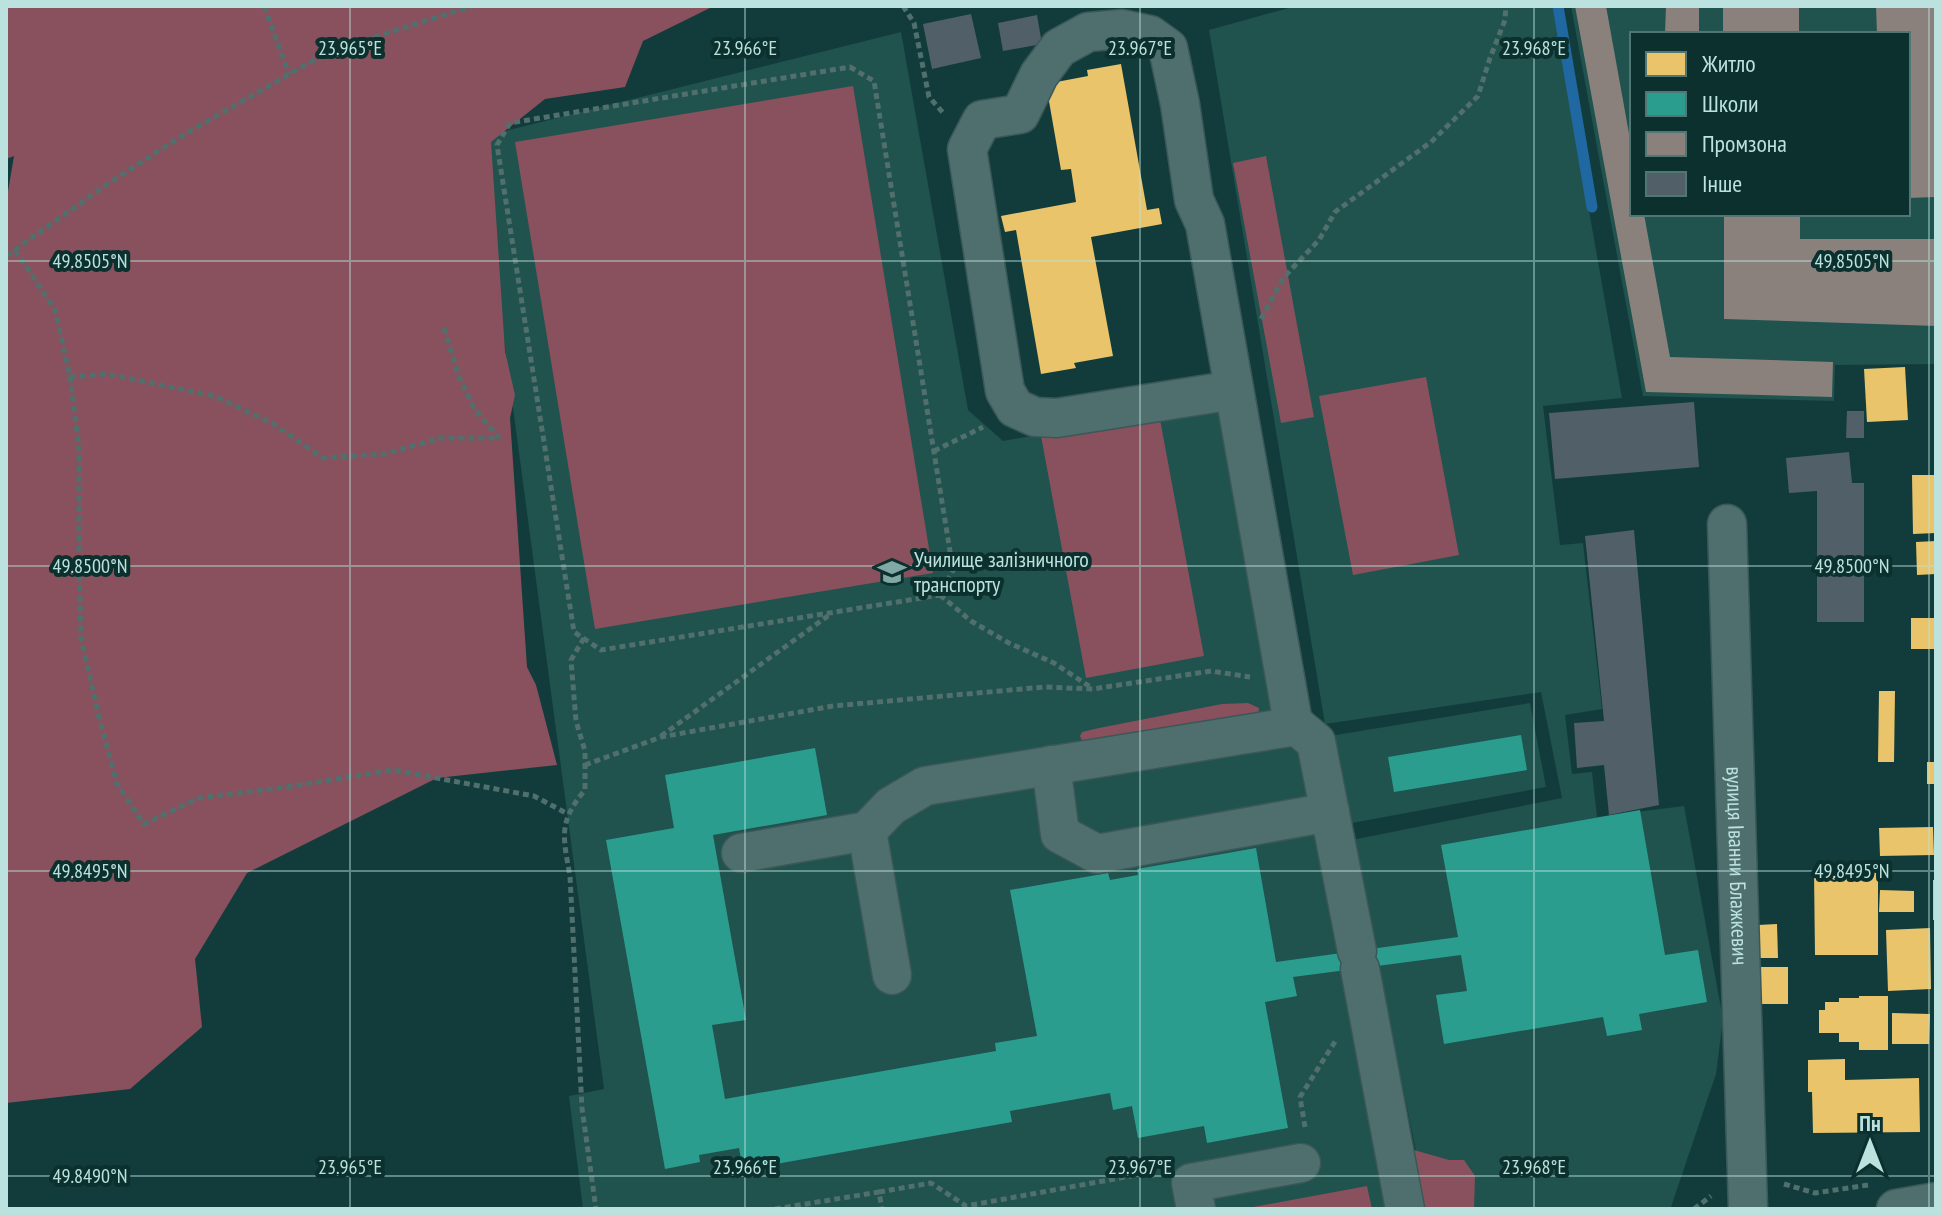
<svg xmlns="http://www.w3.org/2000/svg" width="1942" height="1215" font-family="'PT Sans Narrow',sans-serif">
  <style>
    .built { fill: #20524e; fill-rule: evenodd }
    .green { fill: #89515d }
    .homes { fill: #e9c46a }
    .schools { fill: #2a9d8f }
    .industry { fill: #8a817c }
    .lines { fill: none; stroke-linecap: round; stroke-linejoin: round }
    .stream { stroke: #2068a1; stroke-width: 11 }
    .building { fill: #515f68 }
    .minor-casing { stroke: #3a5857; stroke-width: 41 }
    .path { stroke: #506f6d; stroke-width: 5; stroke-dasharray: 6 4; stroke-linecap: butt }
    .minor { stroke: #4e6f6d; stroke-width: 38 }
    .ticks { fill: none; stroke: #bbe2de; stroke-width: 2; stroke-opacity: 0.45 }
    .labels { text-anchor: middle; stroke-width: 8; stroke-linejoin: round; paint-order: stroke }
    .poi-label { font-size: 22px; fill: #bbe2de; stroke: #0b302d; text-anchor: start }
    .street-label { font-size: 22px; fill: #bbe2de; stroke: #0b302d }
    .ticks-label { font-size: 20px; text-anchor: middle; fill: #bbe2de; stroke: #0b302d; stroke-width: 8; stroke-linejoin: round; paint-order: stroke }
  </style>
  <rect width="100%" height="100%" fill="#123c3b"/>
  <g class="built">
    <polygon points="1296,6 1553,6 1622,398 1543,406 1560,545 1583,543 1602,709 1565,715 1572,774 1592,772 1597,817 1684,806 1723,1019 1716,1074 1671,1207 1658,1209 1428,1209 1352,840 1562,798 1541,692 1325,724 1209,30"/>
    <path d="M1571,6H1936V364L1835,365L1834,401L1643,396ZM1632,34H1908V214H1632Z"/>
    <polygon points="901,32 968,410 1003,441 1218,403 1281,744 1530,703 1546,787 1325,828 1394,1209 583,1209 569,1096 604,1089 477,138"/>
  </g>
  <g class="green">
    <polygon points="6,6 714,6 643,41 625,87 545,99 491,142 505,351 515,395 510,418 527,667 536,685 557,765 437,778 247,873 195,959 202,1027 130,1089 6,1103 6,203 14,156 6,159"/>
    <polygon points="853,86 933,573 595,629 515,142"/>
    <polygon points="1266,156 1314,417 1281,423 1233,163"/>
    <polygon points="1426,377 1459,555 1353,575 1319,396"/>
    <polygon points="1159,414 1204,656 1086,678 1041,436"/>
    <polygon points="1248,703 1259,708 1258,716 1084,745 1080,736 1082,732 1099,728 1222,704"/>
    <polygon points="1414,1150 1449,1160 1464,1160 1475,1176 1474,1209 1413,1209 1402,1153"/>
    <polygon points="1367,1186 1372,1209 1243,1209"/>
  </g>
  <g class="homes">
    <polygon points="1121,64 1147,210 1159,208 1162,224 1091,237 1113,356 1074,363 1076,368 1041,374 1016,230 1005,232 1001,216 1076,202 1071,169 1061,170 1046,84 1088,76 1087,70"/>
    <polygon points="1905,367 1908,420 1867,422 1864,369"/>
    <polygon points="1912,475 1936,475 1936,533 1913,534"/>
    <polygon points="1936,541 1936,574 1917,575 1916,542"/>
    <rect x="1911" y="618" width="25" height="31"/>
    <polygon points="1879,691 1895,691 1894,762 1878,762"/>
    <rect x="1927" y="762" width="9" height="22"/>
    <polygon points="1933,827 1934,855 1880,856 1879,828"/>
    <polygon points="1814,872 1878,872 1878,955 1815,955"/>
    <rect x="1933" y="880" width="3" height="40"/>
    <polygon points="1880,890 1914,891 1914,912 1879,912"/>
    <polygon points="1777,924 1778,958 1758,958 1758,925"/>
    <polygon points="1930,928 1931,989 1888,991 1886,930"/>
    <rect x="1761" y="967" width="27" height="37"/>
    <polygon points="1859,996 1888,996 1888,1050 1859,1050 1859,1042 1839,1042 1839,1033 1819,1033 1819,1010 1825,1010 1825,1002 1839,1002 1839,998 1859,998"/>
    <polygon points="1892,1013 1930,1014 1929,1044 1892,1044"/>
    <polygon points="1845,1059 1845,1080 1919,1078 1920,1132 1813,1133 1812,1092 1808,1092 1808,1060"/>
  </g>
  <g class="schools">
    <polygon points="1521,735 1527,770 1394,792 1388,757"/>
    <polygon points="815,748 827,815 713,835 746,1020 712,1025 725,1099 996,1051 995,1043 1037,1036 1010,890 1108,873 1110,880 1138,875 1137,869 1256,848 1276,962 1458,937 1441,845 1640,810 1665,955 1698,950 1707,1002 1639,1014 1642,1030 1607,1036 1603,1017 1444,1044 1436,995 1467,991 1461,955 1293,977 1297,996 1265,1002 1288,1128 1207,1143 1204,1126 1138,1138 1132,1106 1113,1110 1110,1093 1010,1111 1012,1122 743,1170 739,1148 699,1155 700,1162 665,1169 606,840 674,828 665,775"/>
  </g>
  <g class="industry">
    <polygon points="1575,6 1606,6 1632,150 1632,214 1644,214 1670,357 1833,362 1832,397 1646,392"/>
    <polygon points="1666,6 1699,6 1699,34 1665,34"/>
    <rect x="1723" y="6" width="76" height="28"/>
    <polygon points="1876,6 1936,6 1936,197 1908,198 1908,34 1877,34"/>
    <polygon points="1724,214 1800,214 1800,239 1936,239 1936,326 1724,319"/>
  </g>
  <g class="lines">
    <polyline class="stream" points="1558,6 1592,207"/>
  </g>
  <g class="building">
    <polygon points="971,14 981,58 932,69 923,24"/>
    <polygon points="1037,15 1042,44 1003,51 998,23"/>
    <polygon points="1694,402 1699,467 1555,479 1549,413"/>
    <polygon points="1847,411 1864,411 1864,438 1846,438"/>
    <polygon points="1849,452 1852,483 1864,483 1864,622 1817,622 1817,491 1789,493 1786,458"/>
    <polygon points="1634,530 1659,805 1609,815 1604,765 1577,768 1574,723 1604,721 1585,536"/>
  </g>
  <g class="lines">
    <defs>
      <g id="minor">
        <polyline points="1234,390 1057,418 1035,417 1015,408 1005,391 967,149 982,120 1020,114 1039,75 1059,48 1088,32 1122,29 1150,35 1168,48 1180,104 1194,200 1205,224 1293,723 1316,742 1357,951"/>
        <path id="s1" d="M1727,524L1748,1209"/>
        <polyline points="1051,765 1060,834 1097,854 1330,812"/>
        <polyline points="867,831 892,975"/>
        <polyline points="741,853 867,831 891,806 925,786 1297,726"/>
        <polyline points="1360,969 1405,1209"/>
        <polyline points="1196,1209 1191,1183 1301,1163"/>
        <polyline points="1896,1209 1936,1202"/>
      </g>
    </defs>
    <use href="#minor" class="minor-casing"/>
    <g class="path">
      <polyline points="264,6 289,74"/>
      <polyline points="903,6 914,23 929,97 945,115"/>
      <polygon points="850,67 874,81 953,570 940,595 601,650 574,632 497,145 510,123"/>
      <polyline points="15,250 55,310 70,377 79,447 79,562 81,638 99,717 117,784 144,824 199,798 280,788 393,770 534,796 568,814"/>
      <polyline points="6,256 109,183 185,134 328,52 472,6"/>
      <polyline points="1261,319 1284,277 1319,240 1335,212 1431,142 1478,96 1490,58 1505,20 1506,6"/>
      <polyline points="444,328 459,377 474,408 499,438"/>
      <polyline points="70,377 107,374 214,396 272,423 323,458 384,454 441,438 499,438"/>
      <polyline points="934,451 983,427"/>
      <polyline points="940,595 971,621 1009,643 1054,663 1092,688"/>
      <path d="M584,638L571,660L576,721L585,751V790C558,822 563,837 570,876L582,1108L596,1209"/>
      <polyline points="661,736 832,613"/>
      <polyline points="585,765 661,737 833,706 1044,687 1093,689 1211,671 1250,677"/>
      <polyline points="1305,1127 1300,1097 1336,1040"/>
      <polyline points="1784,1184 1815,1193 1868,1185"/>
      <polyline points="879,1192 931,1183 966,1206 1142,1174 1155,1176"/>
      <polyline points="775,1209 879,1192 882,1209"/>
      <polyline points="1694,1209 1711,1196"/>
    </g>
    <use href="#minor" class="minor"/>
  </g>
  <path class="ticks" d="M350,6V1209M745,6V1209M1140,6V1209M1534,6V1209M1929,6V1209M6,261H1936M6,566H1936M6,871H1936M6,1176H1936"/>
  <defs>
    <symbol id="university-bare" viewBox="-9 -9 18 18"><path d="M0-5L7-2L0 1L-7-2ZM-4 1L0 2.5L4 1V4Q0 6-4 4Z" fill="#80a8a5" stroke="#0b302d" stroke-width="2.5" paint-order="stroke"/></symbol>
  </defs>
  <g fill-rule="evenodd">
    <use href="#university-bare" x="872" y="552" width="40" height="40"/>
  </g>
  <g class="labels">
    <g class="poi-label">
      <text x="914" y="567">Училище залізничного<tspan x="914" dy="25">транспорту</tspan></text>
    </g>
    <g class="street-label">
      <text dy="8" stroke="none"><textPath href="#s1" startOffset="342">вулиця Іванни Блажкевич</textPath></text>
    </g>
  </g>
  <g class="ticks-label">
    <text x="350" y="55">23.965°E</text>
    <text x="745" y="55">23.966°E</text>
    <text x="1140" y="55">23.967°E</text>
    <text x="1534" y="55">23.968°E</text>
    <text x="90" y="268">49.8505°N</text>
    <text x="1852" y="268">49.8505°N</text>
    <text x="90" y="573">49.8500°N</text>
    <text x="1852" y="573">49.8500°N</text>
    <text x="90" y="878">49.8495°N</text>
    <text x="1852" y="878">49.8495°N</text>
    <text x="350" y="1174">23.965°E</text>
    <text x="745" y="1174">23.966°E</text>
    <text x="1140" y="1174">23.967°E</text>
    <text x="1534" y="1174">23.968°E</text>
    <text x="90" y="1183">49.8490°N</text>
  </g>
  <rect width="1942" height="1215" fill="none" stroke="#bbe2de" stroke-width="16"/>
  <rect x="1630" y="32" width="280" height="184" fill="#0b302d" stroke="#517774" stroke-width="2"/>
  <rect x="1646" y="52" width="40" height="24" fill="#e9c46a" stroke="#517774" stroke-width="2"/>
  <text x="1702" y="72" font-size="24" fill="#bbe2de">Житло</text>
  <rect x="1646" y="92" width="40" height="24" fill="#2a9d8f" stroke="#517774" stroke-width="2"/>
  <text x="1702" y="112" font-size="24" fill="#bbe2de">Школи</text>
  <rect x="1646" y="132" width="40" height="24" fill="#8a817c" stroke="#517774" stroke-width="2"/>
  <text x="1702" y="152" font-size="24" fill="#bbe2de">Промзона</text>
  <rect x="1646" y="172" width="40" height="24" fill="#515f68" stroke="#517774" stroke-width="2"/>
  <text x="1702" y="192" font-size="24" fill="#bbe2de">Інше</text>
  <g transform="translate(1870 1143)" stroke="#0b302d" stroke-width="6" paint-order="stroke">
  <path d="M0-6L14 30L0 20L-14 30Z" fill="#bbe2de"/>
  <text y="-12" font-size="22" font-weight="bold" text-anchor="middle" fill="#bbe2de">Пн</text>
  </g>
</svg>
